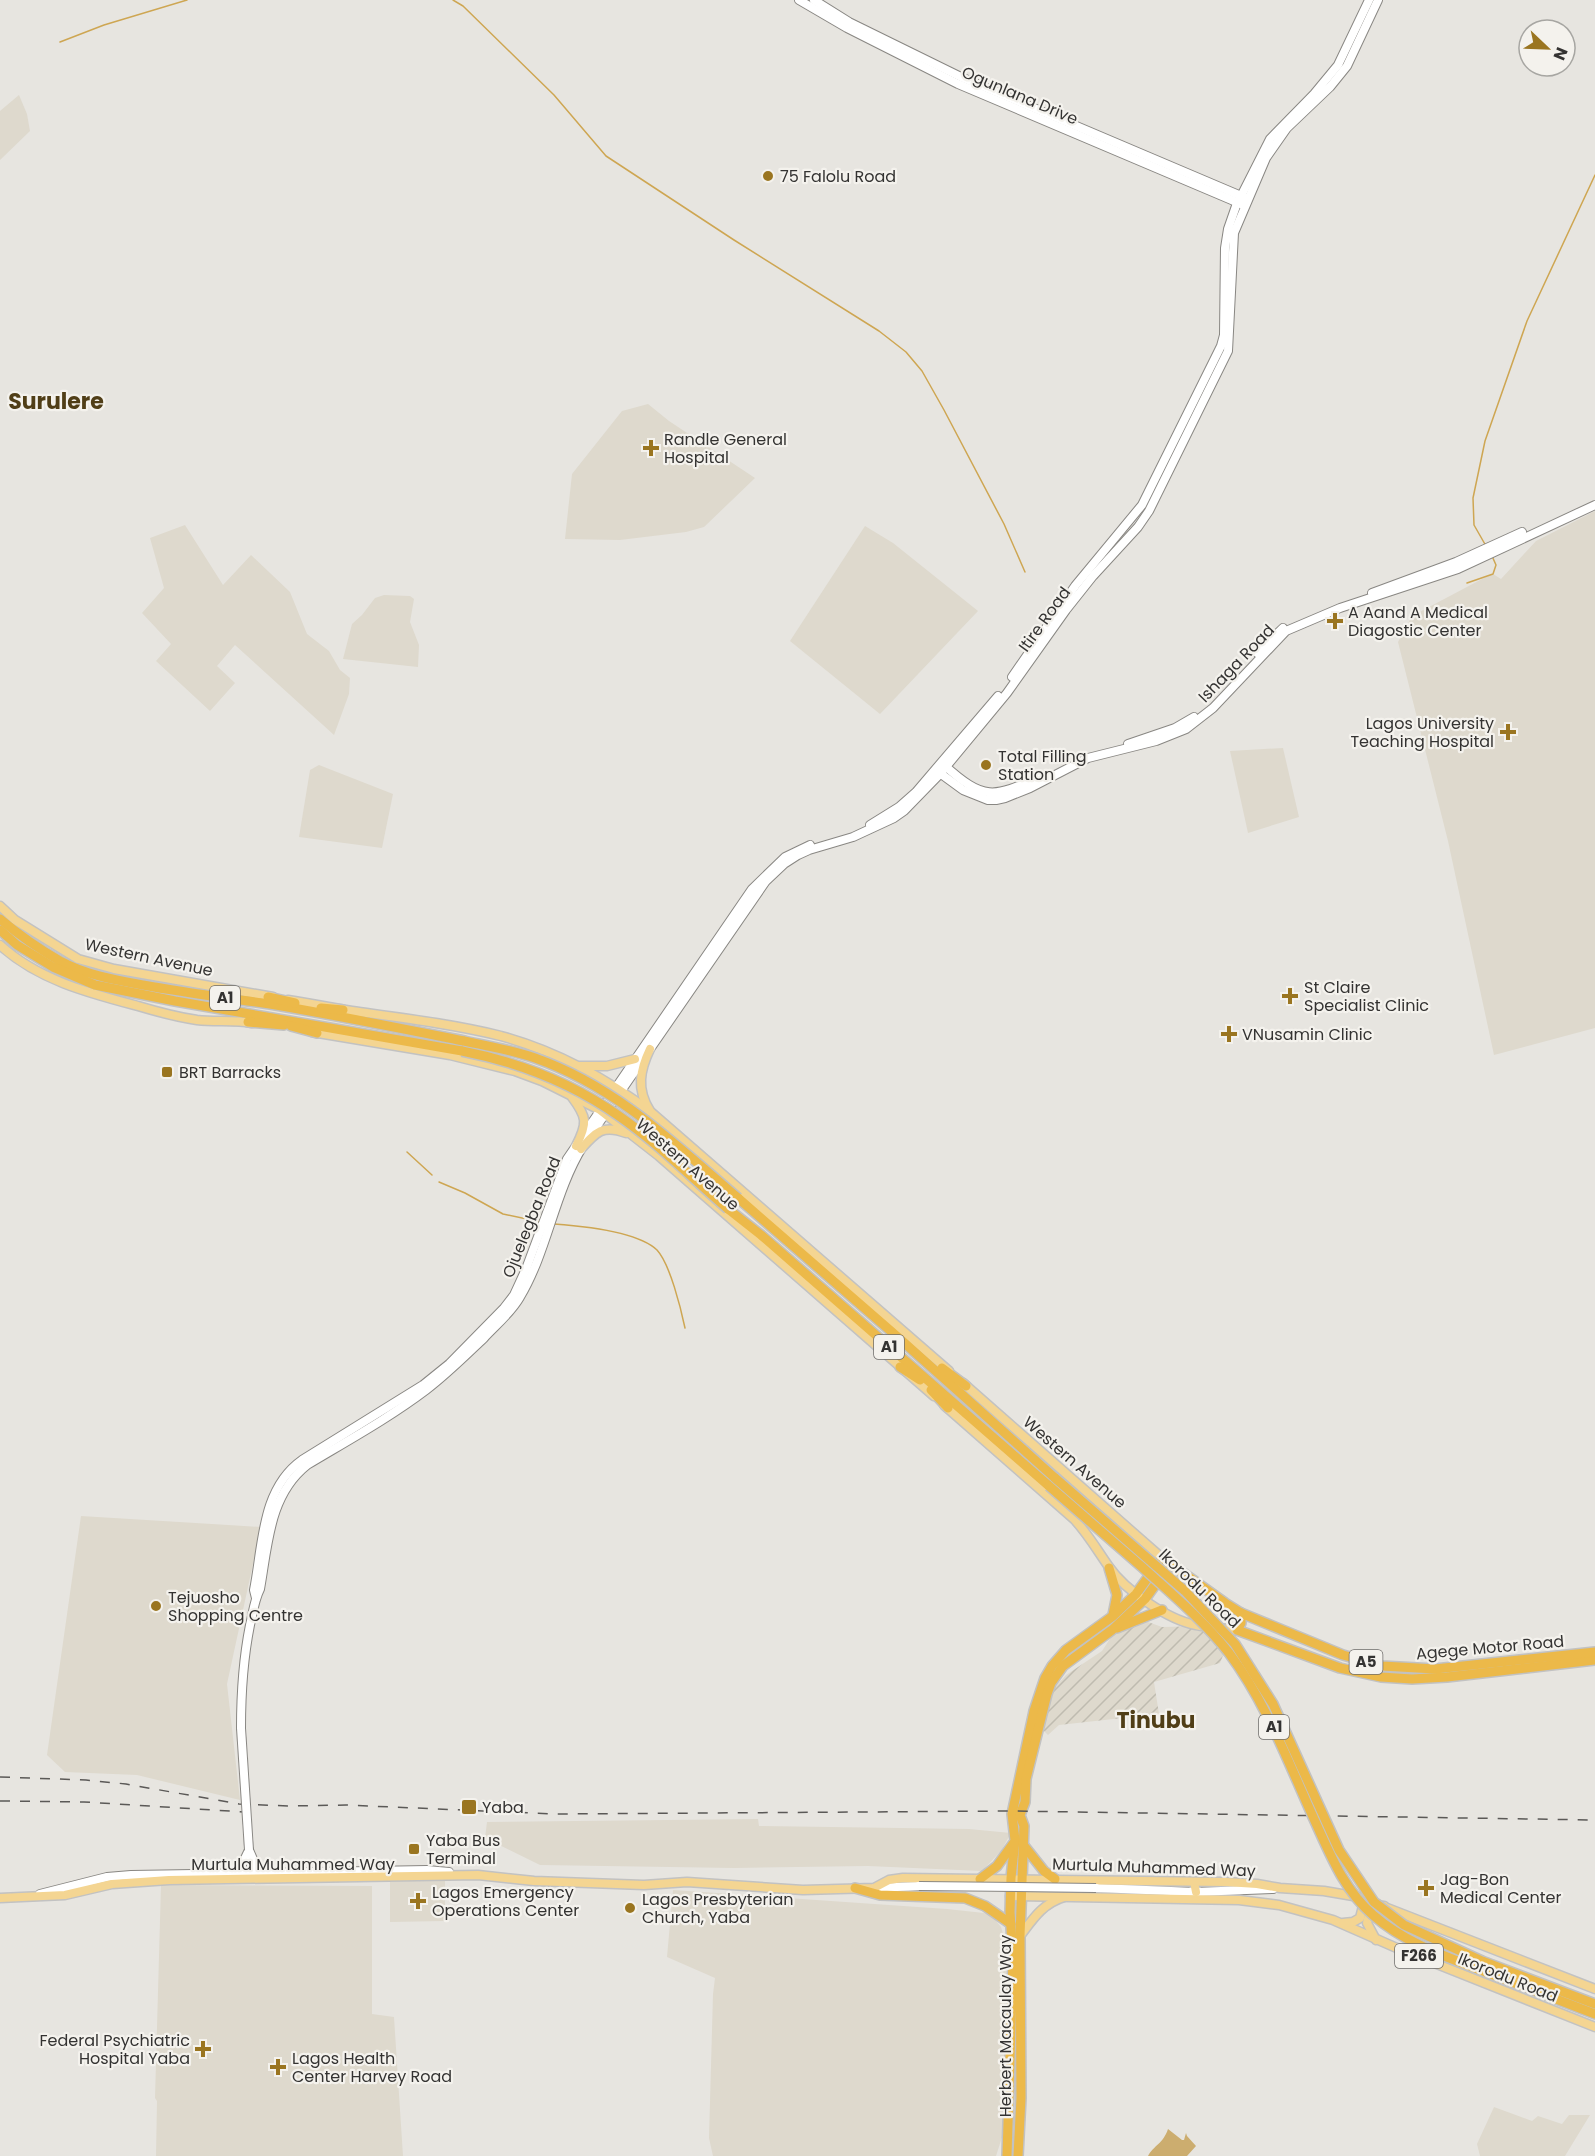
<svg xmlns="http://www.w3.org/2000/svg" width="1595" height="2156" font-family="Poppins,sans-serif">
  <style>
    .built { fill: #ded9cd }
    .industrial { fill: url(#industrial-furrows) }
    .grass { fill: #ccad6f }
    .lines { fill: none; stroke-linecap: round; stroke-linejoin: round }
    .stream { stroke: #cea652; stroke-width: 1.5 }
    .secondary-casing { stroke: #898783; stroke-width: 10 }
    .primary-casing { stroke: #c2c2c2; stroke-width: 11 }
    .highway-casing { stroke: #c2c2c2; stroke-width: 12 }
    .secondary { stroke: #fff; stroke-width: 8 }
    .primary { stroke: #f4d592; stroke-width: 8 }
    .highway { stroke: #ecb949; stroke-width: 9 }
    .rail { stroke: #5b5957; stroke-width: 1.5; stroke-dasharray: 10 10; stroke-linecap: butt }
    .secondary-bridge-casing { stroke: #898783; stroke-width: 10; stroke-linecap: butt }
    .highway-bridge-casing { stroke: #c2c2c2; stroke-width: 12; stroke-linecap: butt }
    .secondary-bridge { stroke: #fff; stroke-width: 8 }
    .highway-bridge { stroke: #ecb949; stroke-width: 9 }
    .poi-dot { fill: #9a7520; stroke: #f4f2ed; stroke-width: 2 }
    .labels { text-anchor: middle; stroke-width: 4.5; stroke-linejoin: round; paint-order: stroke }
    .shield { fill: #f4f2ed; stroke: #6e6c6a; stroke-width: 1.5 }
    .shield-label { font-size: 15px; font-weight: bold; fill: #343332 }
    .street-label { font-size: 16px; fill: #343332; stroke: #f4f2ed }
    .poi-label { font-size: 16px; fill: #343332; stroke: #f4f2ed; text-anchor: start }
    .district-label { font-size: 22px; font-weight: bold; fill: #503e17; stroke: #f4f2ed }
  </style>
  <defs>
    <pattern id="industrial-furrows" width="10" height="10" patternUnits="userSpaceOnUse" patternTransform="scale(1.5)"><rect width="10" height="10" fill="#ded9cd"/><path d="M-1 1l2-2M0 10L10 0M9 11l2-2" fill="none" stroke="#bfbbb0"/></pattern>
  </defs>
  <rect width="100%" height="100%" fill="#e7e5e0"/>
  <g class="built">
    <polygon points="19,95 27,114 30,131 0,160 0,111"/>
    <polygon points="648,404 669,421 755,478 704,527 686,532 620,540 565,539 572,474 622,411"/>
    <polygon points="1595,511 1595,1028 1494,1055 1448,841 1398,642 1412,616 1482,579 1493,574 1501,579 1536,541"/>
    <polygon points="185,525 223,585 251,555 290,592 307,634 329,651 340,670 350,678 349,694 334,735 235,645 217,666 235,683 210,711 156,661 171,644 142,613 164,588 150,538"/>
    <polygon points="865,526 893,543 978,611 880,714 790,641"/>
    <polygon points="384,595 410,596 414,599 410,622 419,645 418,667 343,659 352,624 362,615 375,598"/>
    <polygon points="1283,748 1299,817 1248,833 1230,751"/>
    <polygon points="319,765 393,794 382,848 299,837 310,770"/>
    <polygon points="81,1516 261,1527 227,1684 240,1800 137,1775 65,1772 47,1755"/>
    <polygon points="758,1819 759,1826 969,1829 1011,1833 1001,1851 982,1871 868,1866 734,1868 540,1865 485,1838 487,1822"/>
    <polygon points="390,1881 445,1881 445,1921 390,1922"/>
    <polygon points="161,1885 372,1886 372,2014 394,2017 403,2156 156,2156 157,2101 155,2098"/>
    <polygon points="673,1890 947,1909 984,1913 993,1917 1001,1927 1007,1947 1004,2131 996,2156 713,2156 709,2138 713,1994 715,1978 667,1957"/>
    <polygon points="1494,2107 1532,2121 1538,2116 1562,2124 1569,2115 1590,2115 1565,2156 1480,2156 1477,2144"/>
  </g>
  <polygon class="industrial" points="1126,1614 1162,1627 1202,1626 1224,1653 1220,1663 1154,1682 1159,1714 1059,1725 1048,1735 1042,1729 1047,1696 1066,1675 1102,1651"/>
  <path class="grass" d="M1168,2129L1182,2140H1184L1186,2133L1187,2136L1196,2146L1187,2156H1148C1154,2145 1163,2144 1168,2129Z"/>
  <g class="lines">
    <g class="stream">
      <polyline points="453,0 463,6 554,95 606,156 734,240 879,331 906,352 922,371 944,410 1004,524 1025,572"/>
      <polyline points="60,42 104,25 187,0"/>
      <polyline points="1486,546 1474,525 1473,498 1485,441 1527,321 1595,175"/>
      <polyline points="1467,583 1493,574 1496,565 1492,556"/>
      <polyline points="407,1152 432,1175"/>
      <polyline points="439,1182 465,1193 503,1214 541,1222"/>
      <path d="M554,1224C582,1226 637,1231 657,1250C670,1264 681,1309 685,1328"/>
    </g>
    <defs>
      <g id="secondary">
        <polyline points="799,0 847,28 958,84 1241,204"/>
        <polyline points="814,0 849,22 961,77 1246,198"/>
        <polyline points="1372,593 1456,562 1522,532"/>
        <polyline points="1257,653 1283,628"/>
        <polyline points="1012,677 1075,586 1142,505 1221,346 1224,335 1225,248 1228,229 1236,206 1270,139 1314,94 1338,65 1369,0"/>
        <polyline points="1128,744 1175,728 1194,717"/>
        <path d="M943,764C986,803 994,797 1044,775"/>
        <polyline points="937,771 963,790 988,800 996,800 1005,798 1030,788 1088,758 1156,741 1186,729 1213,708 1286,631 1340,608 1458,569 1595,505"/>
        <polyline points="870,825 899,807 916,792 998,696"/>
        <polyline points="590,1136 766,881 784,864 798,855 809,850 853,837 894,818 904,811 940,774 1007,693 1066,610 1093,576 1138,527 1149,511 1228,351 1234,233 1266,158 1287,128 1330,87 1347,66 1378,0"/>
        <path d="M256,1598L254,1590C263,1545 261,1489 302,1460L423,1385L449,1364L504,1308L514,1295L526,1269L567,1159L752,889L785,857L810,845"/>
        <path d="M241,1728C241,1693 243,1660 250,1625C253,1613 254,1601 260,1589C268,1545 269,1495 307,1465C347,1441 389,1418 426,1390C447,1374 465,1356 484,1338C496,1325 511,1313 520,1297C548,1250 554,1193 583,1146"/>
        <polyline points="249,1850 259,1873"/>
        <polyline points="238,1873 249,1850"/>
        <polyline points="875,1888 919,1886"/>
        <polyline points="1096,1888 1196,1892 1273,1889"/>
        <polyline points="40,1894 107,1877 131,1875 427,1870 449,1872"/>
      </g>
      <g id="primary">
        <polyline points="0,906 15,920 78,959 114,969 273,997"/>
        <path d="M0,945C38,980 89,993 138,1006C158,1012 177,1017 197,1020C215,1022 234,1020 252,1023"/>
        <path d="M288,1000C310,1003 330,1008 352,1011C402,1018 452,1024 501,1036C556,1051 607,1079 652,1113L949,1371"/>
        <polyline points="312,1032 450,1055 515,1071 542,1081 600,1110 659,1156 934,1396"/>
        <polyline points="580,1066 607,1066 635,1059"/>
        <path d="M572,1097C587,1117 588,1123 576,1146"/>
        <path d="M650,1111C636,1089 640,1070 650,1049"/>
        <path d="M581,1149C596,1132 603,1124 626,1133"/>
        <polyline points="963,1383 1162,1558"/>
        <path d="M944,1405L1074,1519C1088,1534 1097,1550 1109,1567C1125,1590 1168,1620 1196,1625C1209,1628 1224,1628 1237,1630"/>
        <polyline points="1194,1882 1196,1892"/>
        <polyline points="1010,1896 1239,1900 1279,1905 1333,1920 1399,1949 1595,2027"/>
        <polyline points="0,1898 65,1895 112,1884 169,1880 478,1875 534,1881 644,1885 687,1882 803,1890 874,1888 889,1880 903,1878 1226,1882 1257,1884 1280,1888 1324,1891 1359,1897 1595,1989"/>
        <polyline points="1343,1923 1353,1922 1360,1918 1364,1902"/>
        <path d="M1020,1936C1033,1919 1042,1904 1064,1897"/>
        <polyline points="1376,1940 1367,1923 1370,1911 1377,1907 1384,1906"/>
      </g>
      <g id="highway">
        <path d="M0,919C19,935 39,949 60,961C86,975 115,980 143,985C186,993 228,998 270,1004C335,1015 399,1028 464,1041"/>
        <polyline points="0,930 17,945 53,967 95,985 175,1001 462,1051"/>
        <polyline points="268,997 295,1003"/>
        <polyline points="321,1008 343,1010"/>
        <polyline points="248,1022 284,1025"/>
        <polyline points="291,1026 317,1033"/>
        <polyline points="738,1198 900,1339 1055,1478"/>
        <polyline points="728,1209 761,1235 1049,1486"/>
        <polyline points="900,1367 920,1380"/>
        <polyline points="942,1368 966,1386"/>
        <polyline points="931,1390 948,1408"/>
        <polyline points="1109,1568 1117,1595 1113,1615"/>
        <polyline points="1241,1613 1241,1623 1237,1630 1340,1668 1381,1677 1412,1679 1447,1677 1595,1660"/>
        <polyline points="1117,1628 1162,1610"/>
        <polyline points="1025,1847 1044,1871 1055,1879"/>
        <polyline points="980,1879 997,1866 1013,1844"/>
        <polyline points="855,1888 880,1895 965,1898 985,1906 1011,1924"/>
        <polyline points="1482,1961 1595,2004"/>
        <polyline points="1478,1969 1595,2014"/>
        <polyline points="1007,2156 1013,1959 1010,1912 1011,1878 1015,1840 1012,1814 1034,1711 1045,1678 1052,1666 1066,1650 1113,1616 1136,1594 1162,1558 1225,1603 1241,1613 1343,1655 1382,1666 1435,1669 1595,1652"/>
        <polyline points="1018,2156 1021,2098 1020,1936 1024,1826 1020,1815 1025,1802 1026,1779 1047,1694 1051,1683 1063,1666 1112,1630 1145,1599 1168,1567"/>
      </g>
    </defs>
    <use href="#secondary" class="secondary-casing"/>
    <use href="#primary" class="primary-casing"/>
    <use href="#highway" class="highway-casing"/>
    <use href="#secondary" class="secondary"/>
    <use href="#primary" class="primary"/>
    <use href="#highway" class="highway"/>
    <g class="rail">
      <polyline points="0,1777 86,1780 126,1784 239,1804 290,1806 346,1805 554,1814 1013,1811 1595,1820"/>
      <polyline points="0,1801 84,1802 245,1812"/>
    </g>
    <defs>
      <g id="secondary-bridge">
        <polyline points="241,1728 249,1850"/>
        <polyline points="919,1886 1096,1888"/>
      </g>
      <g id="highway-bridge">
        <path d="M464,1041C488,1046 512,1050 535,1058C615,1086 675,1144 738,1198"/>
        <path d="M462,1051C518,1062 572,1083 619,1116C658,1143 692,1178 728,1209"/>
        <polyline points="1055,1478 1185,1591 1235,1644 1273,1704 1339,1850 1374,1902 1404,1925 1482,1961"/>
        <path d="M1049,1486C1080,1513 1111,1540 1142,1567C1172,1594 1204,1621 1229,1653C1267,1704 1288,1762 1314,1819C1330,1854 1344,1890 1373,1915C1404,1942 1441,1955 1478,1969"/>
      </g>
    </defs>
    <use href="#secondary-bridge" class="secondary-bridge-casing"/>
    <use href="#highway-bridge" class="highway-bridge-casing"/>
    <use href="#secondary-bridge" class="secondary-bridge"/>
    <use href="#highway-bridge" class="highway-bridge"/>
  </g>
  <g class="poi-dot">
    <circle cx="768" cy="176" r="6"/>
    <path d="M648 439h6v6h6v6h-6v6h-6v-6h-6v-6h6z"/>
    <path d="M1332 612h6v6h6v6h-6v6h-6v-6h-6v-6h6z"/>
    <path d="M1505 723h6v6h6v6h-6v6h-6v-6h-6v-6h6z"/>
    <circle cx="986" cy="765" r="6"/>
    <path d="M1287 987h6v6h6v6h-6v6h-6v-6h-6v-6h6z"/>
    <path d="M1226 1025h6v6h6v6h-6v6h-6v-6h-6v-6h6z"/>
    <rect x="161" y="1066" width="12" height="12" rx="3"/>
    <circle cx="156" cy="1606" r="6"/>
    <rect x="461" y="1799" width="16" height="16" rx="3"/>
    <rect x="408" y="1843" width="12" height="12" rx="3"/>
    <path d="M1423 1879h6v6h6v6h-6v6h-6v-6h-6v-6h6z"/>
    <path d="M415 1892h6v6h6v6h-6v6h-6v-6h-6v-6h6z"/>
    <circle cx="630" cy="1908" r="6"/>
    <path d="M200 2040h6v6h6v6h-6v6h-6v-6h-6v-6h6z"/>
    <path d="M275 2058h6v6h6v6h-6v6h-6v-6h-6v-6h6z"/>
  </g>
  <g class="labels">
    <g class="shield">
      <rect x="210" y="986" width="30" height="24" rx="4.5"/>
      <rect x="874" y="1335" width="30" height="24" rx="4.5"/>
      <rect x="1349.5" y="1650" width="33" height="24" rx="4.5"/>
      <rect x="1259" y="1715" width="30" height="24" rx="4.5"/>
      <rect x="1395" y="1944" width="48" height="24" rx="4.5"/>
    </g>
    <g class="shield-label">
      <text x="225" y="1003">A1</text>
      <text x="889" y="1352">A1</text>
      <text x="1366" y="1667">A5</text>
      <text x="1274" y="1732">A1</text>
      <text x="1419" y="1961">F266</text>
    </g>
    <g class="street-label">
      <text transform="translate(1020 95) rotate(23)" y="6">Ogunlana Drive</text>
      <text transform="translate(1044 619) rotate(-54)" y="6">Itire Road</text>
      <text transform="translate(1236 663) rotate(-46)" y="6">Ishaga Road</text>
      <text transform="translate(149 957) rotate(12)" y="6">Western Avenue</text>
      <text transform="translate(688 1164) rotate(41)" y="6">Western Avenue</text>
      <text transform="translate(531 1217) rotate(-68)" y="6">Ojuelegba Road</text>
      <text transform="translate(1075 1462) rotate(41)" y="6">Western Avenue</text>
      <text transform="translate(1200 1588) rotate(44)" y="6">Ikorodu Road</text>
      <text transform="translate(1490 1647) rotate(-5)" y="6">Agege Motor Road</text>
      <text x="293" y="1870">Murtula Muhammed Way</text>
      <text transform="translate(1154 1867) rotate(2)" y="6">Murtula Muhammed Way</text>
      <text transform="translate(1508 1977) rotate(22)" y="6">Ikorodu Road</text>
      <text transform="translate(1005 2026) rotate(-90)" y="6">Herbert Macaulay Way</text>
    </g>
    <g class="poi-label">
      <text x="780" y="182">75 Falolu Road</text>
      <text x="664" y="445">Randle General<tspan x="664" dy="18">Hospital</tspan></text>
      <text x="1348" y="618">A Aand A Medical<tspan x="1348" dy="18">Diagostic Center</tspan></text>
      <text x="1494" y="729" text-anchor="end">Lagos University<tspan x="1494" dy="18">Teaching Hospital</tspan></text>
      <text x="998" y="762">Total Filling<tspan x="998" dy="18">Station</tspan></text>
      <text x="1304" y="993">St Claire<tspan x="1304" dy="18">Specialist Clinic</tspan></text>
      <text x="1242" y="1040">VNusamin Clinic</text>
      <text x="179" y="1078">BRT Barracks</text>
      <text x="168" y="1603">Tejuosho<tspan x="168" dy="18">Shopping Centre</tspan></text>
      <text x="482" y="1813">Yaba</text>
      <text x="426" y="1846">Yaba Bus<tspan x="426" dy="18">Terminal</tspan></text>
      <text x="1440" y="1885">Jag-Bon<tspan x="1440" dy="18">Medical Center</tspan></text>
      <text x="432" y="1898">Lagos Emergency<tspan x="432" dy="18">Operations Center</tspan></text>
      <text x="642" y="1905">Lagos Presbyterian<tspan x="642" dy="18">Church, Yaba</tspan></text>
      <text x="190" y="2046" text-anchor="end">Federal Psychiatric<tspan x="190" dy="18">Hospital Yaba</tspan></text>
      <text x="292" y="2064">Lagos Health<tspan x="292" dy="18">Center Harvey Road</tspan></text>
    </g>
    <g class="district-label">
      <text x="56" y="409">Surulere</text>
      <text x="1156" y="1728">Tinubu</text>
    </g>
  </g>
  <g transform="translate(1547 48) rotate(113)"><circle r="28" fill="#f4f2ed" stroke="#a7a6a2" stroke-width="1.5"/>
  <path d="M0-4.5L10 22L0 15L-10 22Z" fill="#9a7520"/>
  <text y="-9" font-size="16" font-weight="bold" text-anchor="middle" fill="#343332">N</text>
  </g>
</svg>
